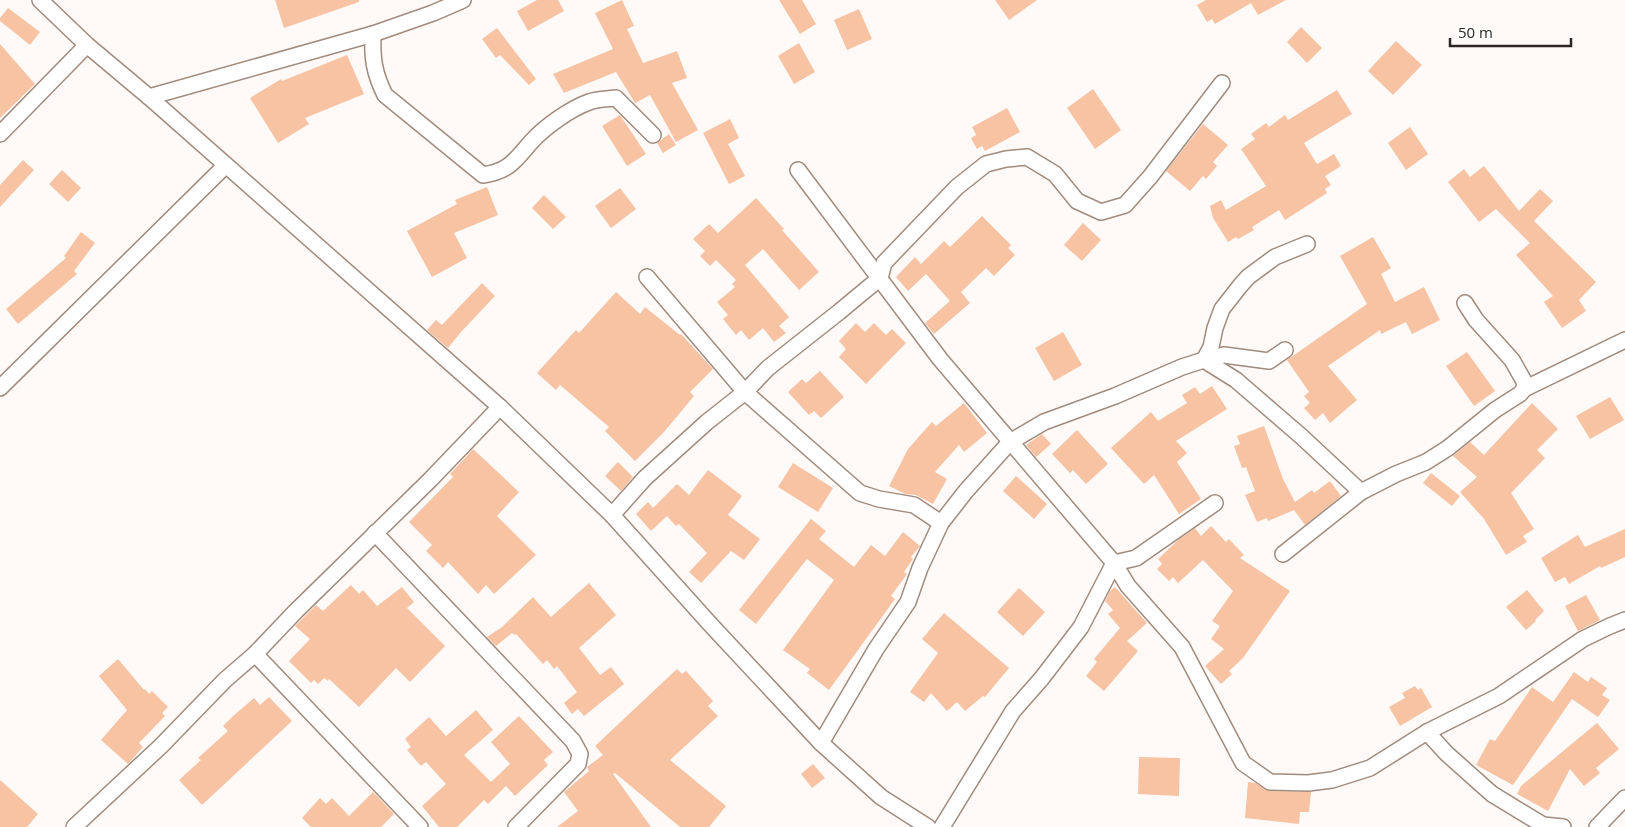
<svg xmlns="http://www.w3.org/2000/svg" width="1625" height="827" font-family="'Open Sans',sans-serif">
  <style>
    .building { fill: #f8c3a3 }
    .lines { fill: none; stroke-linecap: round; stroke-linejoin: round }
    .street-casing { stroke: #a08b7e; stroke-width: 18 }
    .street { stroke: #fff; stroke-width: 15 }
  </style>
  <rect width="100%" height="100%" fill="#fffaf8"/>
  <g class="building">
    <polygon points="275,0 359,0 359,2 284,28"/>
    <polygon points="537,0 558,0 564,11 528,31 517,11"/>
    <polygon points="622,0 634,26 627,29 643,63 677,51 687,78 672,83 698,130 676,142 650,95 635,103 616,72 564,93 553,74 613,49 595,13"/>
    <polygon points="779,0 802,0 816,24 800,34"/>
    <polygon points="995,0 1037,0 1009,20"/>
    <polygon points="1206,0 1286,0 1258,15 1251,3 1215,24 1212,19 1207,22 1197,5"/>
    <polygon points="8,8 40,32 30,45 0,21 0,18"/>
    <polygon points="859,9 872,39 847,50 834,20"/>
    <polygon points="1301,27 1322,48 1307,63 1287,42"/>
    <polygon points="497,28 536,79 529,85 500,55 496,58 482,39"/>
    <polygon points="1396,41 1422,65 1393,95 1368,71"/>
    <polygon points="799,43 815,72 794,84 778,56"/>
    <polygon points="0,44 35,84 0,118"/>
    <polygon points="347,55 364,94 305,118 309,124 278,143 250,98 281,79 282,81"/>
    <polygon points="1093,89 1121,130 1095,149 1067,108"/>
    <polygon points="1337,90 1352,114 1304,143 1317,164 1334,154 1341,166 1325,176 1331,185 1325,189 1327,193 1285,220 1279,210 1252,227 1254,230 1238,239 1236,237 1228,242 1213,218 1210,206 1221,200 1226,210 1266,186 1241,149 1255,139 1251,134 1266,123 1269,127 1285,115 1288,120"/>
    <polygon points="1007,108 1020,132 985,151 982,146 977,149 971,138 976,135 972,127"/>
    <polygon points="620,115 646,154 627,166 602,126"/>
    <polygon points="730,119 739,138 728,144 745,176 729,184 703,133"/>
    <polygon points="1203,124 1228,145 1213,162 1217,166 1206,179 1203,176 1190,191 1166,171"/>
    <polygon points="1410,127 1428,154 1406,170 1388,143"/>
    <polygon points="669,134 676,145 663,153 657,143"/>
    <polygon points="23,160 34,170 0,207 0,185"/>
    <polygon points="1484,166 1519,211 1540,189 1553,201 1534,221 1596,282 1579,300 1586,311 1562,328 1544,302 1553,296 1516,255 1530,243 1496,209 1479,222 1448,182 1464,169 1470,177"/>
    <polygon points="62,170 81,188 68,202 49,184"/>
    <polygon points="487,187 498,215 454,233 467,258 432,277 407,231 457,204 455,200"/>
    <polygon points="620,188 636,209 611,228 595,206"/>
    <polygon points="544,195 566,217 553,229 532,208"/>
    <polygon points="756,198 784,229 782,230 819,272 799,290 763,249 745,265 789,317 779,326 786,333 774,342 763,328 749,340 741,330 736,335 723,319 728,315 717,302 735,287 732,284 736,280 716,260 710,266 700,256 705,251 693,239 709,224 718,233"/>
    <polygon points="982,216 1011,245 1008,248 1015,255 994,276 986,268 961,292 970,303 934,334 925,323 950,301 926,274 908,291 896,277 915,257 921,264 944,241 950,247"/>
    <polygon points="1083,223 1101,240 1082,261 1064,245"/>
    <polygon points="81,232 95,243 74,271 77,274 18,324 6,309 66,258 64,256"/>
    <polygon points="1373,237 1391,268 1381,274 1395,302 1424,287 1440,320 1412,334 1406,322 1381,334 1380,330 1328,366 1357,400 1330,423 1323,413 1315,420 1304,408 1310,403 1304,396 1309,392 1287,360 1367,304 1340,256"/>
    <polygon points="482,283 495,296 461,332 448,348 427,330 436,320 442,325"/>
    <polygon points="616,292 640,314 645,307 680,335 681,334 713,369 690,392 694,396 664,432 635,461 605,431 609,427 560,385 556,390 537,373 576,330 579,333"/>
    <polygon points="856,323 865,332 874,323 886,335 892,329 906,343 866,384 839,357 846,349 839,341"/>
    <polygon points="1063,332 1082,365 1054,381 1035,348"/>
    <polygon points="1467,352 1495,391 1474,406 1446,366"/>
    <polygon points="820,371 844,397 821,418 814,411 809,415 788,392 802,379 806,383"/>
    <polygon points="1212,386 1227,409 1176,441 1187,453 1177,462 1201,499 1179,514 1154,475 1144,484 1111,448 1151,412 1158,421 1187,403 1182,395 1195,387 1200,394"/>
    <polygon points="1610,397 1624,420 1590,439 1576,416"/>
    <polygon points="964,403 987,433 964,452 959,445 935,472 947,479 933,504 916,495 905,494 889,486 908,449 932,422 936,426"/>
    <polygon points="1532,403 1558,429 1537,450 1545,458 1511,493 1534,529 1523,536 1527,542 1506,555 1484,519 1460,492 1477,477 1453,456 1470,442 1484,455"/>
    <polygon points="1264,426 1283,479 1295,502 1312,490 1314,493 1330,481 1341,496 1305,525 1294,510 1268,521 1267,518 1257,522 1245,495 1255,491 1246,467 1242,468 1234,446 1240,444 1237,436"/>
    <polygon points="1077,430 1108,464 1086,484 1073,470 1070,473 1052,454"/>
    <polygon points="1042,434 1051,444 1036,457 1026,445"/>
    <polygon points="473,449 519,492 497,516 536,555 494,594 486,585 478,594 448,562 443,568 426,551 432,545 409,522 453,477 450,474"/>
    <polygon points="618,462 633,477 621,491 605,476"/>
    <polygon points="793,463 833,488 818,512 778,487"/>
    <polygon points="708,470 742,496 728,515 760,539 744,560 731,551 701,583 689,572 707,553 679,524 676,526 667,516 651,531 636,514 648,502 653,508 677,484 689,495"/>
    <polygon points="1431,473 1460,496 1452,506 1423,483"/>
    <polygon points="1016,476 1047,504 1034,519 1003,491"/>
    <polygon points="811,519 826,531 819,539 854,567 871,545 885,556 903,532 920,546 911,557 913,559 904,572 907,574 891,596 895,599 829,690 807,673 810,669 783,650 834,580 807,559 756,624 739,610"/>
    <polygon points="1211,526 1226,542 1229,539 1244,555 1240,558 1290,591 1243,658 1229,671 1232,674 1221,684 1205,666 1224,649 1211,639 1220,626 1212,621 1233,591 1203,560 1178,583 1173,577 1169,581 1157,569 1162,564 1158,559 1178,540 1195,528 1201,536"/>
    <polygon points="1625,529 1625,557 1601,568 1600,566 1569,584 1565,577 1555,582 1541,558 1578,535 1585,547"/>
    <polygon points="589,583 616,615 579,648 600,675 611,667 624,684 584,716 578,709 572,714 564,703 577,692 557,666 554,669 547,660 543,664 516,634 515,635 512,633 496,646 487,637 502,627 533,597 551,617"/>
    <polygon points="351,585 359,594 363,590 377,606 402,587 414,602 407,608 445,646 410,682 396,668 359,707 329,679 328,681 324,678 318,684 314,680 311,683 289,661 310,639 295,626 316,605 323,611"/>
    <polygon points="1115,587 1147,623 1127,641 1138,651 1104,691 1086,676 1097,662 1094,659 1120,628 1108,614 1113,610 1105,601 1110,591"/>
    <polygon points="1019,588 1045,612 1023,636 997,612"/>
    <polygon points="1527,590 1544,611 1535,620 1536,621 1526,630 1506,607"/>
    <polygon points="1586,595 1600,620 1578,631 1565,606"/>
    <polygon points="944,613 1009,668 985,697 983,696 965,711 957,702 947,711 931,693 924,702 910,692 938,653 922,639"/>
    <polygon points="118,659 144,690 145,689 149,694 152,691 168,707 162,713 165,716 139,743 143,747 128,764 101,740 127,710 99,676"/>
    <polygon points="677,669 682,674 686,671 713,701 708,706 718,716 670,760 726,806 709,827 680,827 615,773 613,774 651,827 557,827 578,811 564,792 589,771 587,767 603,755 595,746"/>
    <polygon points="1574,672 1588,682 1591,677 1607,688 1602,695 1610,700 1598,717 1572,699 1513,785 1476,765 1490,739 1495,741 1532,687 1553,702"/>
    <polygon points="1415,686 1418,690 1421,688 1432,707 1400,726 1389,707 1405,698 1402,693"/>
    <polygon points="269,697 292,721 202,805 179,780 201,760 198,758 228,731 223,726 233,716 254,698 260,705"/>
    <polygon points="476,710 493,730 464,755 491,782 510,764 491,742 519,716 553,752 544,760 548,765 515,796 506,786 488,804 484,800 457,827 439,827 422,806 446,784 426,762 421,766 407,750 411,747 405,739 429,717 446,736"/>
    <polygon points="1597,723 1619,749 1596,768 1600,773 1584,786 1570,769 1548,811 1517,794 1521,786"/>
    <polygon points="1139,757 1180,758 1179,796 1138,794"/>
    <polygon points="813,764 825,778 812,788 801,774"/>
    <polygon points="0,780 38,814 27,827 0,827"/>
    <polygon points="1248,782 1255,783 1270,791 1311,792 1309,812 1300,812 1299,824 1245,818"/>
    <polygon points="373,792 394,814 381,827 311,827 302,818 320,798 326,804 332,798 349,816"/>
  </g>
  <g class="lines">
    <defs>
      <g id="street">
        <polyline points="40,0 87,45 149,97 500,407 612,515 710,624 821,743 881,797 928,827"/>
        <path d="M373,34C372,58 374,73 385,95L483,175C510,171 515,160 532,141C546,126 570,109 589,102C597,99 607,99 616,98L653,135"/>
        <polyline points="149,97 373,34 433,13 463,0"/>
        <polyline points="0,134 87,45"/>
        <polyline points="798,170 940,359 1114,563 1136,558 1215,503"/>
        <polyline points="647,277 745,392 860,493 879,499 914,505 941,523"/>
        <polyline points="1285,350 1269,361 1224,355 1204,360 1211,347 1215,328 1222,309 1240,286 1248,277 1275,257 1307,244"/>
        <polyline points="0,388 226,165"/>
        <polyline points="1524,389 1625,340"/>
        <polyline points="612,515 645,478 707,422 745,392 768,368 839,312 880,278 884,263 957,187 986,164 1006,159 1027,157 1055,174 1077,201 1101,212 1125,205 1150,177 1222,83"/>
        <polyline points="375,533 573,741 580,754 578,764 516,827"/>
        <polyline points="1283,554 1361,492 1396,474 1426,462 1448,448 1495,410 1520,394 1524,389 1525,383 1512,360 1476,320 1465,303"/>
        <polyline points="255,654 420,827"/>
        <polyline points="1427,732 1446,753 1492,794 1543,825 1563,827"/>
        <polyline points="821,743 876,649 908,602 920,568 941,523 966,491 1010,442 1044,422 1115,396 1182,367 1204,360 1236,380 1302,437 1361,492"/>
        <polyline points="74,827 161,746 225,680 255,654 296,611 430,480 500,407"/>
        <polyline points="942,827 1013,711 1042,678 1081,627 1114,563 1128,586 1182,647 1243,763 1270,782 1308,783 1332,780 1370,768 1427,732 1499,696 1583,639 1610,626 1625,620"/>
        <polyline points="1597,827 1625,798"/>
      </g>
    </defs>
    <use href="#street" class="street-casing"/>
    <use href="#street" class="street"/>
  </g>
  <path d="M1450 38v8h121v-8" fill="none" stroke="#2d2520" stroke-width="2.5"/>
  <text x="1458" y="38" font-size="15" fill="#2d2520" stroke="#ffffff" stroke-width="4" paint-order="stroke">50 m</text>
</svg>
